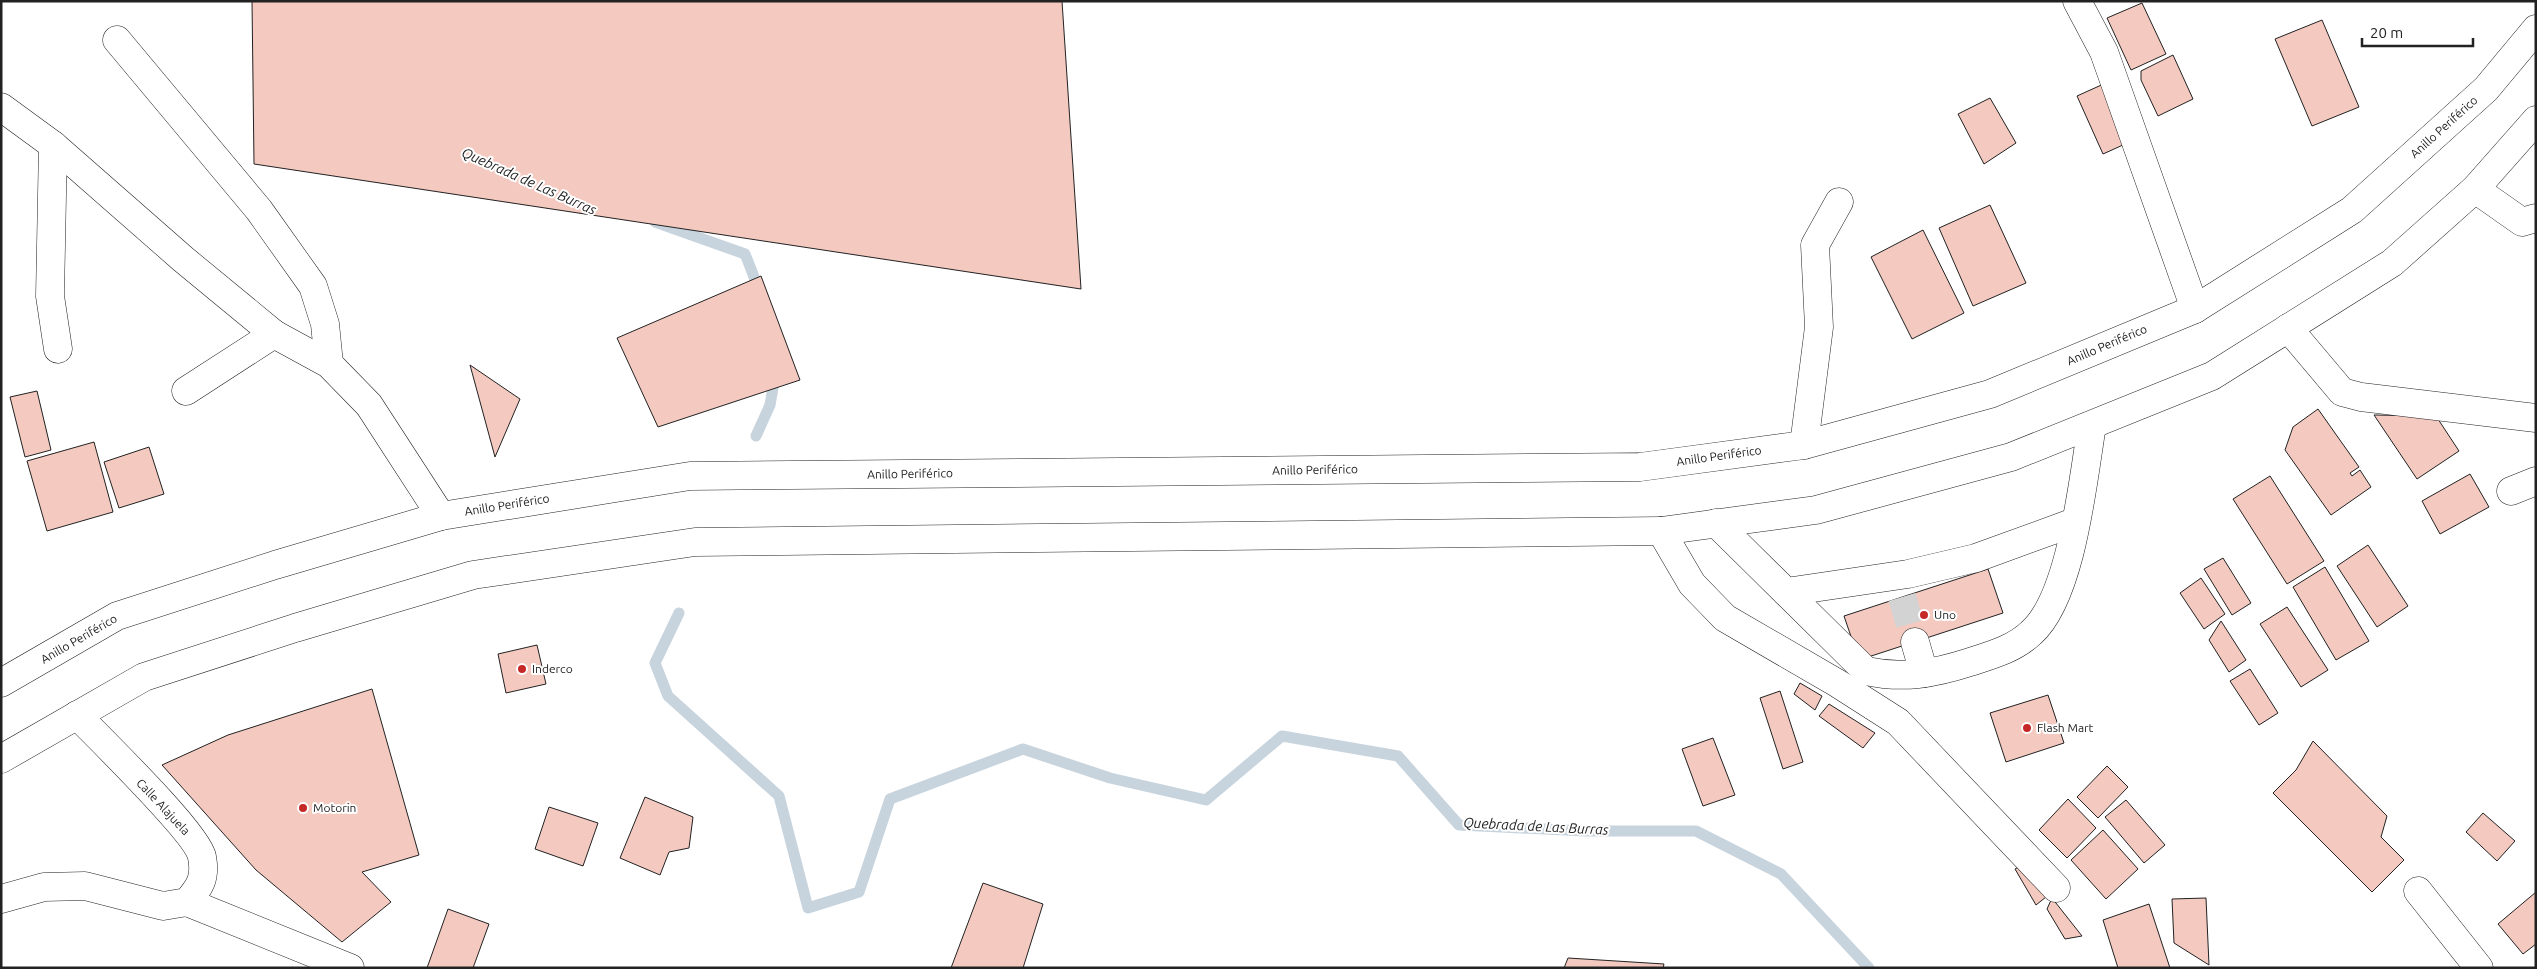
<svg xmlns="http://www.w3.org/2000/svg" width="2537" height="969" font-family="Ubuntu,sans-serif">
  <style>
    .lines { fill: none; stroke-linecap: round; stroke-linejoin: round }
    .stream { stroke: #c7d3dd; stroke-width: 11 }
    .building { fill: #f3c9c0; stroke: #222 }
    .minor-tunnel { stroke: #d3d3d3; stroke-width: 28; stroke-dasharray: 28 14; stroke-linecap: butt }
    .minor-casing { stroke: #222; stroke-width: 29 }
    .highway-casing { stroke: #222; stroke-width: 29 }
    .minor { stroke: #fff; stroke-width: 28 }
    .highway { stroke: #fff; stroke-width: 28 }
    .poi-dot { fill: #c62828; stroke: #fff; stroke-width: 2 }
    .labels { text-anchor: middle; stroke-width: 4; stroke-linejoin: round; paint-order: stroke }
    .street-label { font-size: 12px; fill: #222; stroke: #fff }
    .poi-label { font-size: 12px; fill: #222; stroke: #fff; text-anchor: start }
    .water-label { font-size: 14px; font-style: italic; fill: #222; stroke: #fff }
  </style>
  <rect width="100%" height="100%" fill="#fff"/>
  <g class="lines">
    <g class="stream">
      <polyline points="655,222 745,254 760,292"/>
      <polyline points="756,436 770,405 775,376"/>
      <polyline points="679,613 655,663 668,696 779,796 808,908 859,892 890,799 1023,749 1110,778 1206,800 1282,736 1398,756 1459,825 1586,831 1696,831 1781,874 1869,968"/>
    </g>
  </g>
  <g class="building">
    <polygon points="252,1 1062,1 1081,289 254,164"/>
    <polygon points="2142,3 2166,54 2131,70 2107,18"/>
    <polygon points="2322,20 2359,107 2312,126 2275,39"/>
    <polygon points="2173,55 2193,99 2158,116 2141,80 2141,71"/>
    <polygon points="2108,82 2134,140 2103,154 2077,96"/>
    <polygon points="1990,98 2016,143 1984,164 1958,114"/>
    <polygon points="1990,205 2026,283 1973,306 1939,228"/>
    <polygon points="1923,230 1964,313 1912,339 1871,257"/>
    <polygon points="761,276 800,380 658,427 617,338"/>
    <polygon points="470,365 520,399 495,457"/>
    <polygon points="37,391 51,450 25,457 10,397"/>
    <polygon points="2318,409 2359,467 2350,473 2352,476 2360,470 2371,487 2331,515 2285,450 2293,427"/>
    <polygon points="2374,415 2436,416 2459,451 2417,479"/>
    <polygon points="94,442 113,512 47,531 27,461"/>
    <polygon points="149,447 164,494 119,508 104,462"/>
    <polygon points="2470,474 2489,507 2440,534 2422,501"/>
    <polygon points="2270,476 2324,561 2287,584 2233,499"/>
    <polygon points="2368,545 2408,606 2377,627 2337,566"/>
    <polygon points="2223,558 2251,603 2232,615 2204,569"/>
    <polygon points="2325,567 2369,641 2336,660 2293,587"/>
    <polygon points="1988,569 2003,613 1859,660 1844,616"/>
    <polygon points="2201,578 2225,614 2204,629 2180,593"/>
    <polygon points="2287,607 2328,670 2301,687 2260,624"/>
    <polygon points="2221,621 2246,660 2229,672 2209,640"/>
    <polygon points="537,645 546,684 506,693 498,654"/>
    <polygon points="2250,669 2278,713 2259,725 2230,681"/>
    <polygon points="1800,683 1822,696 1815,710 1794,694"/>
    <polygon points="372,689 419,855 362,872 391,902 342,942 256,870 162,765 228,735"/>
    <polygon points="1780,691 1803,762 1783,769 1760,698"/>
    <polygon points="2048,695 2064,743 2006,762 1990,713"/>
    <polygon points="1829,704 1875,733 1863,748 1819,716"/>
    <polygon points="1713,738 1735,795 1703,806 1682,749"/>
    <polygon points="2313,741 2387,816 2381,837 2404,860 2372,892 2273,793 2296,770"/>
    <polygon points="2107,766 2128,787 2098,818 2077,797"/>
    <polygon points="645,797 693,817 689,848 669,852 660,875 620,858"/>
    <polygon points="2068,799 2096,828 2067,858 2039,830"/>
    <polygon points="2126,800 2165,845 2144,863 2105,817"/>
    <polygon points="549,807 598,823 583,866 535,849"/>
    <polygon points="2483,813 2515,841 2497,861 2466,832"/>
    <polygon points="2103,830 2138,869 2106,899 2071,860"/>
    <polygon points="2028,862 2046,897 2036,905 2015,869"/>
    <polygon points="983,883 1043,904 1023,968 951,968"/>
    <polygon points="2536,892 2536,944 2523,954 2498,924"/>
    <polygon points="2052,898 2082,936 2065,939 2047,909"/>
    <polygon points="2206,898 2209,965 2174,943 2172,899"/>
    <polygon points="2149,904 2170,968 2118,968 2103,920"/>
    <polygon points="448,909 489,924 473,968 427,968"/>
    <polygon points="1568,958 1664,964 1663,968 1564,968"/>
  </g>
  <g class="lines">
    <polyline class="minor-tunnel" points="1902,597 1915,642"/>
    <defs>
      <g id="minor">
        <polyline points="2077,1 2104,52 2195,309"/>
        <polyline points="117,40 259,210 313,286 325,324 329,364"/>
        <polyline points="1,107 53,145 183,259 274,334 329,364 369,405 441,516"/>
        <polyline points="53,145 50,296 58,349"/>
        <polyline points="2475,189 2522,222 2536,218"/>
        <polyline points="2288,328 2342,392 2361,397 2536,418"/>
        <polyline points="186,391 274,334"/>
        <polyline points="1804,445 1819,327 1815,245 1839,202"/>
        <polyline points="2511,491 2536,481"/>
        <path d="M1716,523L1866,671C1903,679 1933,674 1970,662C1992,655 2014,649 2031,633C2072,597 2083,479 2092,425"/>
        <polyline points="1661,531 1692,584 1725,618 1837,683 1898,722 2056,888"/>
        <polyline points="1786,592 1908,574 1976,558 2075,522"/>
        <polyline points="1915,642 1924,673"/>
        <polyline points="2418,891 2479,968"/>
        <path d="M1,899L44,887L85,886L163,906L187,902C200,887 206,878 202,857C198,834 99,738 77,715"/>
        <polyline points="187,902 350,968"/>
      </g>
      <g id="highway">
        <polyline points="1,683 117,616 275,565 441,516 690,476 1640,467 1804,445 1990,394 2195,309 2352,210 2486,89 2536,29"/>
        <polyline points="1,759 144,677 295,628 473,575 695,542 1661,531 1816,510 2011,457 2212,376 2392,263 2475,189 2536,120"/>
      </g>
    </defs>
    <use href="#minor" class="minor-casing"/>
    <use href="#highway" class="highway-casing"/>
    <use href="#minor" class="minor"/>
    <use href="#highway" class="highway"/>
  </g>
  <g class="poi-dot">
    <circle cx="1924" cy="615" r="5"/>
    <circle cx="522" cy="669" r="5"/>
    <circle cx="2027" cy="728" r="5"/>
    <circle cx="303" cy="808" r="5"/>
  </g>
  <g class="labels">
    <g class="street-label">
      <text transform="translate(2444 127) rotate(-42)" y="4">Anillo Periférico</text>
      <text transform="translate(2107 345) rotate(-23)" y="4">Anillo Periférico</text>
      <text transform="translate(1719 456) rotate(-8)" y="4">Anillo Periférico</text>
      <text transform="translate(1315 470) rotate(-1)" y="4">Anillo Periférico</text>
      <text transform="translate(910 474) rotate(-1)" y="4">Anillo Periférico</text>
      <text transform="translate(507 505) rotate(-9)" y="4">Anillo Periférico</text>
      <text transform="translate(79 639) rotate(-30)" y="4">Anillo Periférico</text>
      <text transform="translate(163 807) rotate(47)" y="4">Calle Alajuela</text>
    </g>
    <g class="poi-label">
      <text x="1934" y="619">Uno</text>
      <text x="532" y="673">Inderco</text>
      <text x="2037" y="732">Flash Mart</text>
      <text x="313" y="812">Motorin</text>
    </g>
    <g class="water-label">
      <text transform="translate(529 181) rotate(24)" y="5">Quebrada de Las Burras</text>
      <text transform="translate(1536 826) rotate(3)" y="5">Quebrada de Las Burras</text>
    </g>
  </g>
  <rect width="2537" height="969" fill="none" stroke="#222222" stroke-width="5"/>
  <path d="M2362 38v8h111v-8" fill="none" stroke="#222222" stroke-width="2.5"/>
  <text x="2370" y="38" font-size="15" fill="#222222" stroke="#ffffff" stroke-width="4" paint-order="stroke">20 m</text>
</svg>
